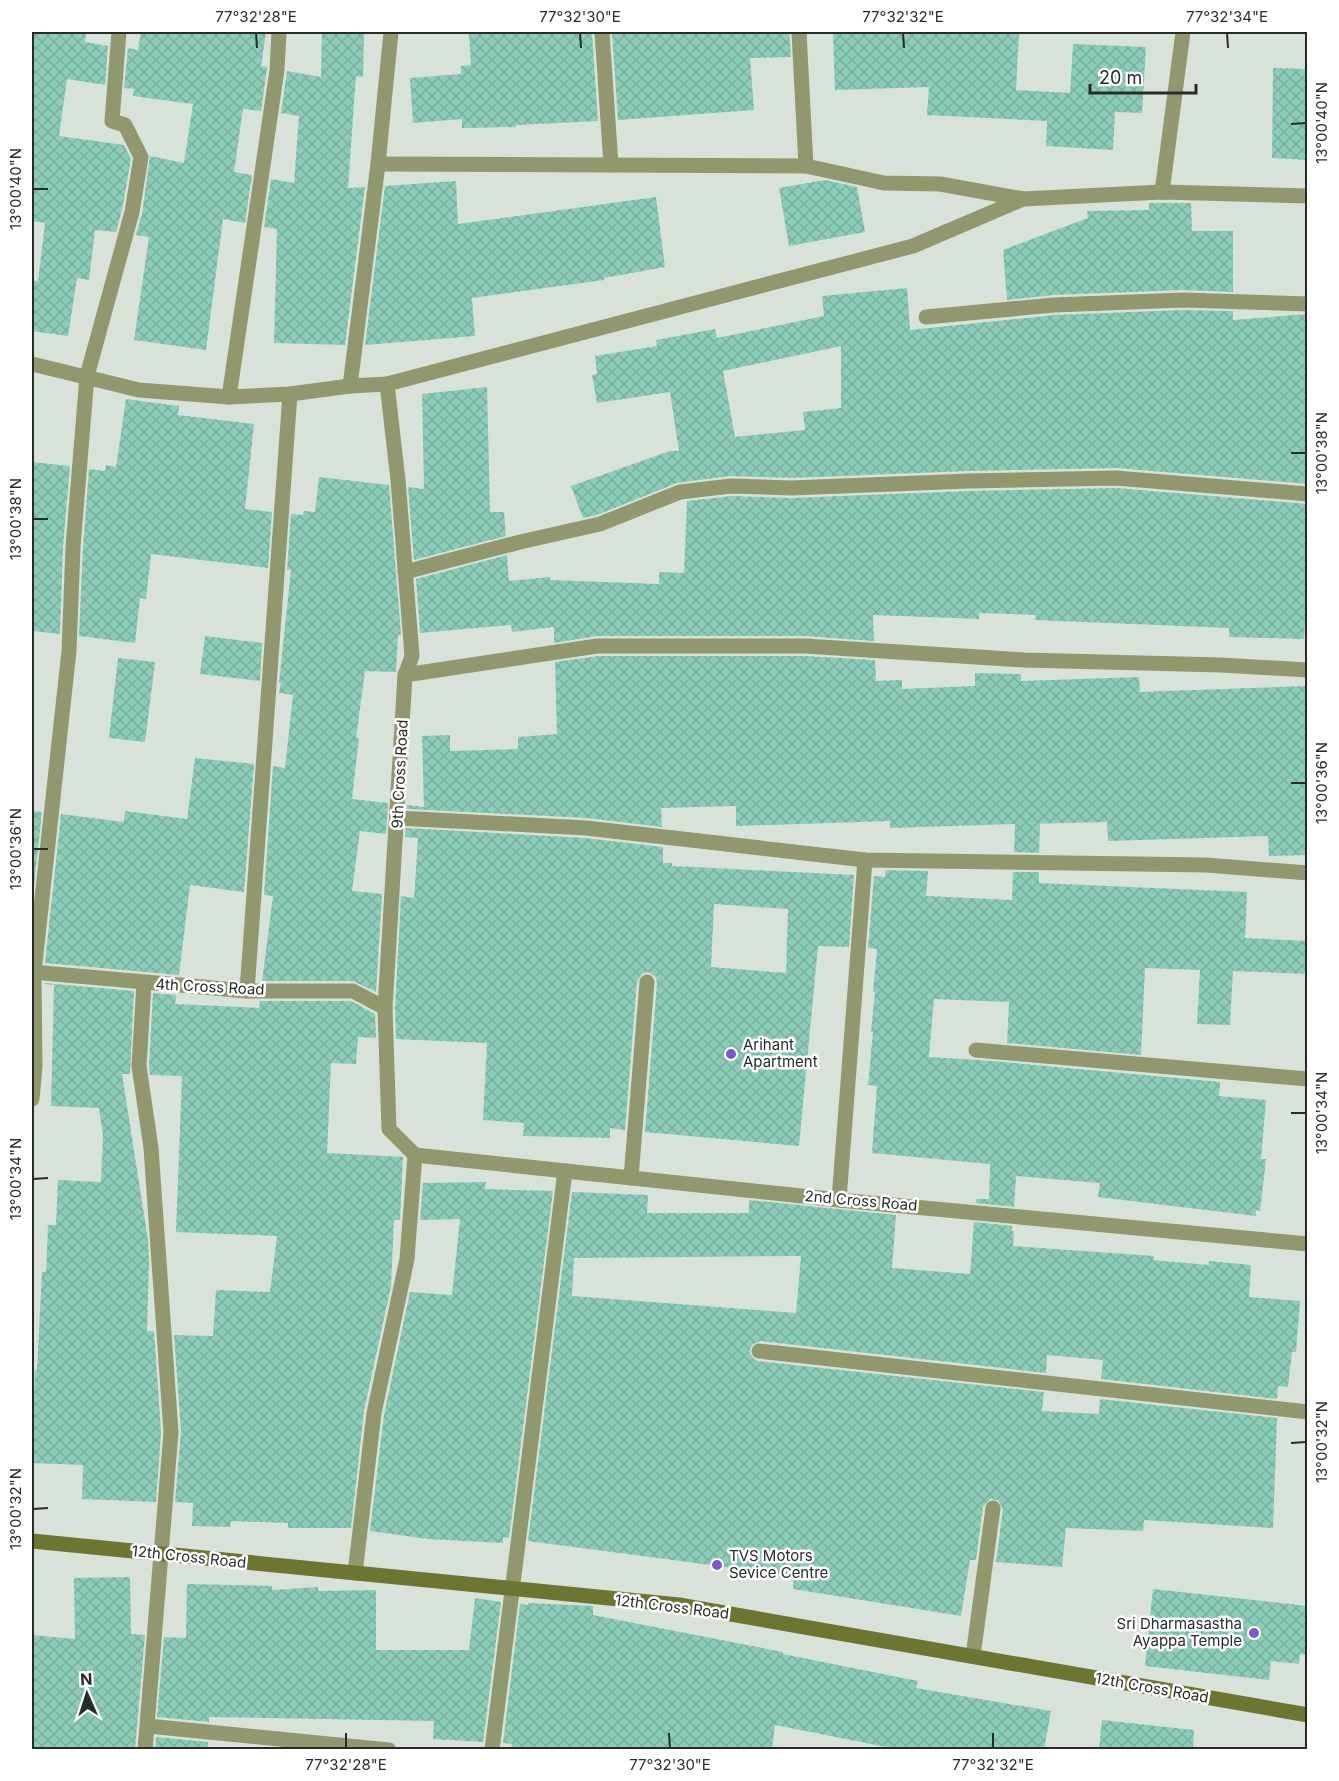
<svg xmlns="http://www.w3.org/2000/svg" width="1339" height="1781" font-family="Inter,sans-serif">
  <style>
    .building { fill: url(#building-cross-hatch); fill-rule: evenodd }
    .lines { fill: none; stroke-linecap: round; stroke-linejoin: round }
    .service { stroke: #92986e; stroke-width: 15 }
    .minor { stroke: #92986e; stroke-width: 15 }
    .secondary { stroke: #6d7533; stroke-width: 15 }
    .ticks { fill: none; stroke: #282c28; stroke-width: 2 }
    .poi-dot { fill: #7d57d1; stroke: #fff; stroke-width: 2 }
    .labels { text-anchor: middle; stroke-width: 5; stroke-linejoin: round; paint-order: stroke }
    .street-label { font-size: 15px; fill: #282c28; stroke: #fff }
    .poi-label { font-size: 15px; fill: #282c28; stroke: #fff; text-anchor: start }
    .neatline { fill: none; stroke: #282c28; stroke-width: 2 }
    .ticks-label { font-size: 15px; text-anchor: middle; fill: #282c28 }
  </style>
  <defs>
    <pattern id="building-cross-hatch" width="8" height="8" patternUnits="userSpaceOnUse" patternTransform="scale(1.5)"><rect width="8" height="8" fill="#8ccdba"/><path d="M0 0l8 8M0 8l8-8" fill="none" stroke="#79b0a0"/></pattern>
  </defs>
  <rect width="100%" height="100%" fill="#d9e2d8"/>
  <g class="building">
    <polygon points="32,32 86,32 85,42 108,46 105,85 67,79 59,136 124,145 131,159 122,210 116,232 95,230 89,280 77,278 68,336 32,331 32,280 38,281 45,223 32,221"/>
    <polygon points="141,32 266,32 261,66 267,67 267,69 261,111 243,109 234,172 252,175 245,223 223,219 206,350 134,340 149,237 136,235 142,214 150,156 184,163 193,104 133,96 134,89 124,88 128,48 138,50"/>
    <polygon points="322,32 364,32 363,77 356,76 348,188 365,187 345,345 274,343 277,229 264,227 271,179 294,183 299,116 281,113 287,71 321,77"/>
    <polygon points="469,32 592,32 598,121 516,125 516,127 462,128 462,119 413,123 410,78 461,74 461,66 471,65"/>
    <polygon points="612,32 789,32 791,57 750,58 754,110 618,120"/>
    <polygon points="833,32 1019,32 1016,90 1070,93 1073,44 1146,47 1142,113 1115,112 1113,150 1046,146 1047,121 927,115 929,87 835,90"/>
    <polygon points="1273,68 1308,69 1308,160 1272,158"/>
    <polygon points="825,180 857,187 865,232 789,246 779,188"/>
    <polygon points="456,181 458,224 656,197 665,267 604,278 604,280 472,298 475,336 365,345 385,186"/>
    <polygon points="1149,203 1191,203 1192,231 1233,231 1233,292 1183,290 1054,295 1007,300 1003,250 1088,218 1087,211 1149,210"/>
    <path d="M907,288L910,330L1055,315L1183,310L1233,311V320L1308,314V484L1116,468L969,471L791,478L730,476L677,483L597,515L583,518L571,486L670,451H679L670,392L597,403L592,375L597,374L595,356L657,346L656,340L715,329L717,338L824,316L822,296ZM841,346V408L803,412L805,430L735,437L723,371Z"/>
    <polygon points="487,387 490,512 504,512 506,536 414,560 408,487 424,489 422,394"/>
    <polygon points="126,399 179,406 178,415 254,424 245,509 272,512 268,568 151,554 146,599 140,598 135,643 79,636 83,548 89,469 105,471 106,465 116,467"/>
    <polygon points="32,462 70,466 63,547 60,634 32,631"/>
    <polygon points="319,477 389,485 401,635 398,635 396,672 365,671 356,738 359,738 352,799 388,803 386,834 360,831 352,891 382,894 376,992 353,981 262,981 273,896 264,895 273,766 285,768 293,695 279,693 281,683 279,683 291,570 287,570 291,514 303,515 304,511 315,512"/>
    <polygon points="1116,488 1308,504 1308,571 1304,639 1229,637 1229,628 1035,620 1036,615 979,613 979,619 873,615 874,641 805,636 597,636 554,643 554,627 512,632 511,625 420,633 416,579 507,555 509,581 550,577 550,580 659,584 659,572 684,573 687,501 731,496 791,498 969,491"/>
    <polygon points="205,636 262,643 260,681 200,674"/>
    <polygon points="598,656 805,656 875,660 876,681 902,680 902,689 975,686 975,673 1021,674 1021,681 1139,677 1140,692 1308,686 1308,855 1269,856 1268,836 1108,841 1107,822 1026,824 1040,824 1039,853 1014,852 1015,824 890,828 890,821 736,826 736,806 661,808 662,827 587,818 407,809 407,805 424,807 422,736 450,735 450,751 518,749 518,737 557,734 555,662"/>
    <polygon points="118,658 155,662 145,742 109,738"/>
    <polygon points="195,758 254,764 244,892 190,885 179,975 45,963 61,814 124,822 125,811 187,819"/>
    <polygon points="32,811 42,812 32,905"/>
    <path d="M406,828L585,838L663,847V863H672V866L854,875L849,947L818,946L799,1146L645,1132L657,983L656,977L648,972L642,974L637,981L625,1130L610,1128V1138L523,1136L524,1123L483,1120L487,1043L396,1039L395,1008L401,896L414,898L418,838L405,837ZM714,904L788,909L786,973L711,967Z"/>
    <polygon points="886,870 928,871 926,896 1012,900 1013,872 1039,872 1039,883 1247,892 1245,938 1308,941 1308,974 1233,971 1230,1025 1197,1024 1200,970 1145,968 1141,1055 1007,1043 1009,1002 934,999 929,1057 993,1061 1220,1082 1219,1096 1266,1100 1261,1159 1266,1159 1260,1211 1256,1210 1256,1216 1098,1197 1100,1183 1016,1176 1014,1207 976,1203 976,1199 989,1199 990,1164 872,1153 877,1086 868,1085 873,1032 871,1032 875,992 873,992 877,949 868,948 874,876 885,877"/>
    <polygon points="44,983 134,991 130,1074 122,1074 148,1240 149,1261 147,1331 154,1331 161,1432 156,1502 82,1499 83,1465 32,1463 35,1370 37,1370 42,1272 46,1272 48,1225 56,1225 58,1180 101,1182 103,1136 99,1108 51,1106 54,985 44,984"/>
    <polygon points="153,993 176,995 175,1004 259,1008 260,1001 351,1001 375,1014 376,1038 358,1037 356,1064 331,1063 327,1153 403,1157 400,1220 394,1220 391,1286 364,1411 351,1528 288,1528 288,1523 231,1521 230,1527 192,1526 193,1503 175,1502 181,1431 174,1335 213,1336 216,1290 270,1292 277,1236 176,1232 182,1076 150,1075 149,1066"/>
    <polygon points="486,1182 485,1189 553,1191 509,1538 503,1537 503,1543 428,1539 370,1531 384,1415 410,1292 452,1295 460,1219 420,1220 423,1183"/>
    <path d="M572,1192L648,1195L647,1213H749V1200L896,1215L892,1268L970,1274L974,1222L1012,1226V1231H1014L1013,1246L1154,1256L1153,1260L1209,1265V1261L1251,1265L1249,1297L1300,1301L1296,1352H1292L1288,1387L1278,1386L1277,1399L1101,1379L1103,1360L1047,1355L1046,1373L760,1341L752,1345L749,1351L753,1358L758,1361L1044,1392L1042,1411L1099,1414L1100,1399L1277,1418L1273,1528L1144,1520L1143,1531L1066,1528L1062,1567L996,1562L1003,1509L998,1500L990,1499L983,1507L976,1560H970L961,1616L793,1589L794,1576L528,1541ZM801,1256L796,1313L572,1296L574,1258Z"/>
    <polygon points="130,1577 131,1634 145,1635 135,1749 32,1749 32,1635 75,1639 74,1578"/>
    <polygon points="187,1584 272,1586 272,1590 318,1587 318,1591 376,1590 376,1650 469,1650 475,1598 501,1602 483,1742 433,1739 434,1721 209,1717 209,1722 157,1717 164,1637 186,1638"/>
    <polygon points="1153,1589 1308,1606 1308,1655 1300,1654 1299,1664 1271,1661 1269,1680 1145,1666"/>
    <polygon points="528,1603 593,1606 593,1615 783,1652 783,1654 918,1681 916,1688 1051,1711 1044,1749 896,1749 775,1725 772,1749 511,1749 512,1744 503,1743 520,1604 528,1605"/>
    <polygon points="1102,1720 1194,1730 1193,1749 1099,1749"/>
    <polygon points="156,1737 208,1742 208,1749 155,1749"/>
  </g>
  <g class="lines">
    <polyline class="service" points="973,1656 993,1508"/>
    <g class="minor">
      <polyline points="602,32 611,165"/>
      <polyline points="799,32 806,166"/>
      <polyline points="378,164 806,166 884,183 940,184 1023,199"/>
      <polyline points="1162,192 1183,32"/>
      <polyline points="926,317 1054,305 1183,300 1308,304"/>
      <polyline points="32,364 139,390 229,397 290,394 350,386 387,384 913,246 1023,199 1162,192 1308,196"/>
      <polyline points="387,384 398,480 412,656 405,675 385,1008 389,1129 415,1155"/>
      <polyline points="350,386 378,164 391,32"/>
      <polyline points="229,397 277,70 279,32"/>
      <polyline points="405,572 520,542 600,524 680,492 731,486 791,488 969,481 1116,478 1308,494"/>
      <polyline points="405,675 597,646 805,646 1024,660 1221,665 1308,670"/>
      <polyline points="398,818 586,828 865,860 1206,865 1308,873"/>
      <polyline points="32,972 247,991 353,991 385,1008"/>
      <polyline points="144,983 139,1066 151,1148 171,1432 145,1750"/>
      <polyline points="247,991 290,394"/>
      <polyline points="976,1050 1308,1079"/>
      <polyline points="32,1099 35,1067 34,972 69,651 73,547 87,376 132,212 141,157 125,125 112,121 119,32"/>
      <polyline points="415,1155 839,1200 1308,1244"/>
      <polyline points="631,1178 647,982"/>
      <polyline points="839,1200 865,860"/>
      <polyline points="759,1351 1308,1412"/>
      <polyline points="355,1573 374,1413 407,1259 415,1155"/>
      <polyline points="148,1726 389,1750"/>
      <polyline points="492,1750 565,1171"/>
    </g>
    <polyline class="secondary" points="32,1541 679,1605 1308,1715"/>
  </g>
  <path class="ticks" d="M256,33L257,48M580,33L581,48M903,33L904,48M1227,33L1228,48M1291,124L1306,123M33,189H48M1291,453H1306M33,519H48M1291,783H1306M33,849H48M1291,1113H1306M33,1179L48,1178M1291,1443L1306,1442M33,1509L48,1508M346,1733V1748M669,1733L670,1748M993,1733V1748"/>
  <g class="poi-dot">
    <circle cx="731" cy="1054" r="6"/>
    <circle cx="717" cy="1565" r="6"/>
    <circle cx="1254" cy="1633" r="6"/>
  </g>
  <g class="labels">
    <g class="street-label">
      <text transform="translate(400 774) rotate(-87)" y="5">9th Cross Road</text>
      <text transform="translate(210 987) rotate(3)" y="5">4th Cross Road</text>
      <text transform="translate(861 1201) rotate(5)" y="5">2nd Cross Road</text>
      <text transform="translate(189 1557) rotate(6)" y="5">12th Cross Road</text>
      <text transform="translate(672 1607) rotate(7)" y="5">12th Cross Road</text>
      <text transform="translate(1152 1688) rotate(10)" y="5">12th Cross Road</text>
    </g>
    <g class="poi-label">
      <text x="743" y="1050">Arihant<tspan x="743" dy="17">Apartment</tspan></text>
      <text x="729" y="1561">TVS Motors<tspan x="729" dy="17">Sevice Centre</tspan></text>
      <text x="1242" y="1629" text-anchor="end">Sri Dharmasastha<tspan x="1242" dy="17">Ayappa Temple</tspan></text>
    </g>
  </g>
  <rect width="1339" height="1781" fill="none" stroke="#ffffff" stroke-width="66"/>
  <g transform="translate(87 1694) rotate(357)" stroke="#ffffff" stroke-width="4.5" paint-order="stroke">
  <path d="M0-4.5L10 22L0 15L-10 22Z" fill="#282c28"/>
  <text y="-9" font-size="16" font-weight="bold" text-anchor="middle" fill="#282c28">N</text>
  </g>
  <path d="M1090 84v9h106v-9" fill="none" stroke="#282c28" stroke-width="3"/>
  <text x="1099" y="84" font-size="18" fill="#282c28" stroke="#ffffff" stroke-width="4.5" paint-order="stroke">20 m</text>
  <rect x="33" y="33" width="1273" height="1715" class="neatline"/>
  <g class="ticks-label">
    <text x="256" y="22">77°32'28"E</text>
    <text x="580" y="22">77°32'30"E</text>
    <text x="903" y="22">77°32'32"E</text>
    <text x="1227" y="22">77°32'34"E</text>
    <text transform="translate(1322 123) rotate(-90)" y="5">13°00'40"N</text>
    <text transform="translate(16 189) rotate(-90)" y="5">13°00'40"N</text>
    <text transform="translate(1322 453) rotate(-90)" y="5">13°00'38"N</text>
    <text transform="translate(16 519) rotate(-90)" y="5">13°00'38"N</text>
    <text transform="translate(1322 783) rotate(-90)" y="5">13°00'36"N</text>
    <text transform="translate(16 849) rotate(-90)" y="5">13°00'36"N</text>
    <text transform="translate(1322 1113) rotate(-90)" y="5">13°00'34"N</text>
    <text transform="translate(16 1179) rotate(-90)" y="5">13°00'34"N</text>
    <text transform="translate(1322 1442) rotate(-90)" y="5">13°00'32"N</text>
    <text transform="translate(16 1509) rotate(-90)" y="5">13°00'32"N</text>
    <text x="346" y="1770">77°32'28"E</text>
    <text x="670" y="1770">77°32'30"E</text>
    <text x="993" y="1770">77°32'32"E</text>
  </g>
</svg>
